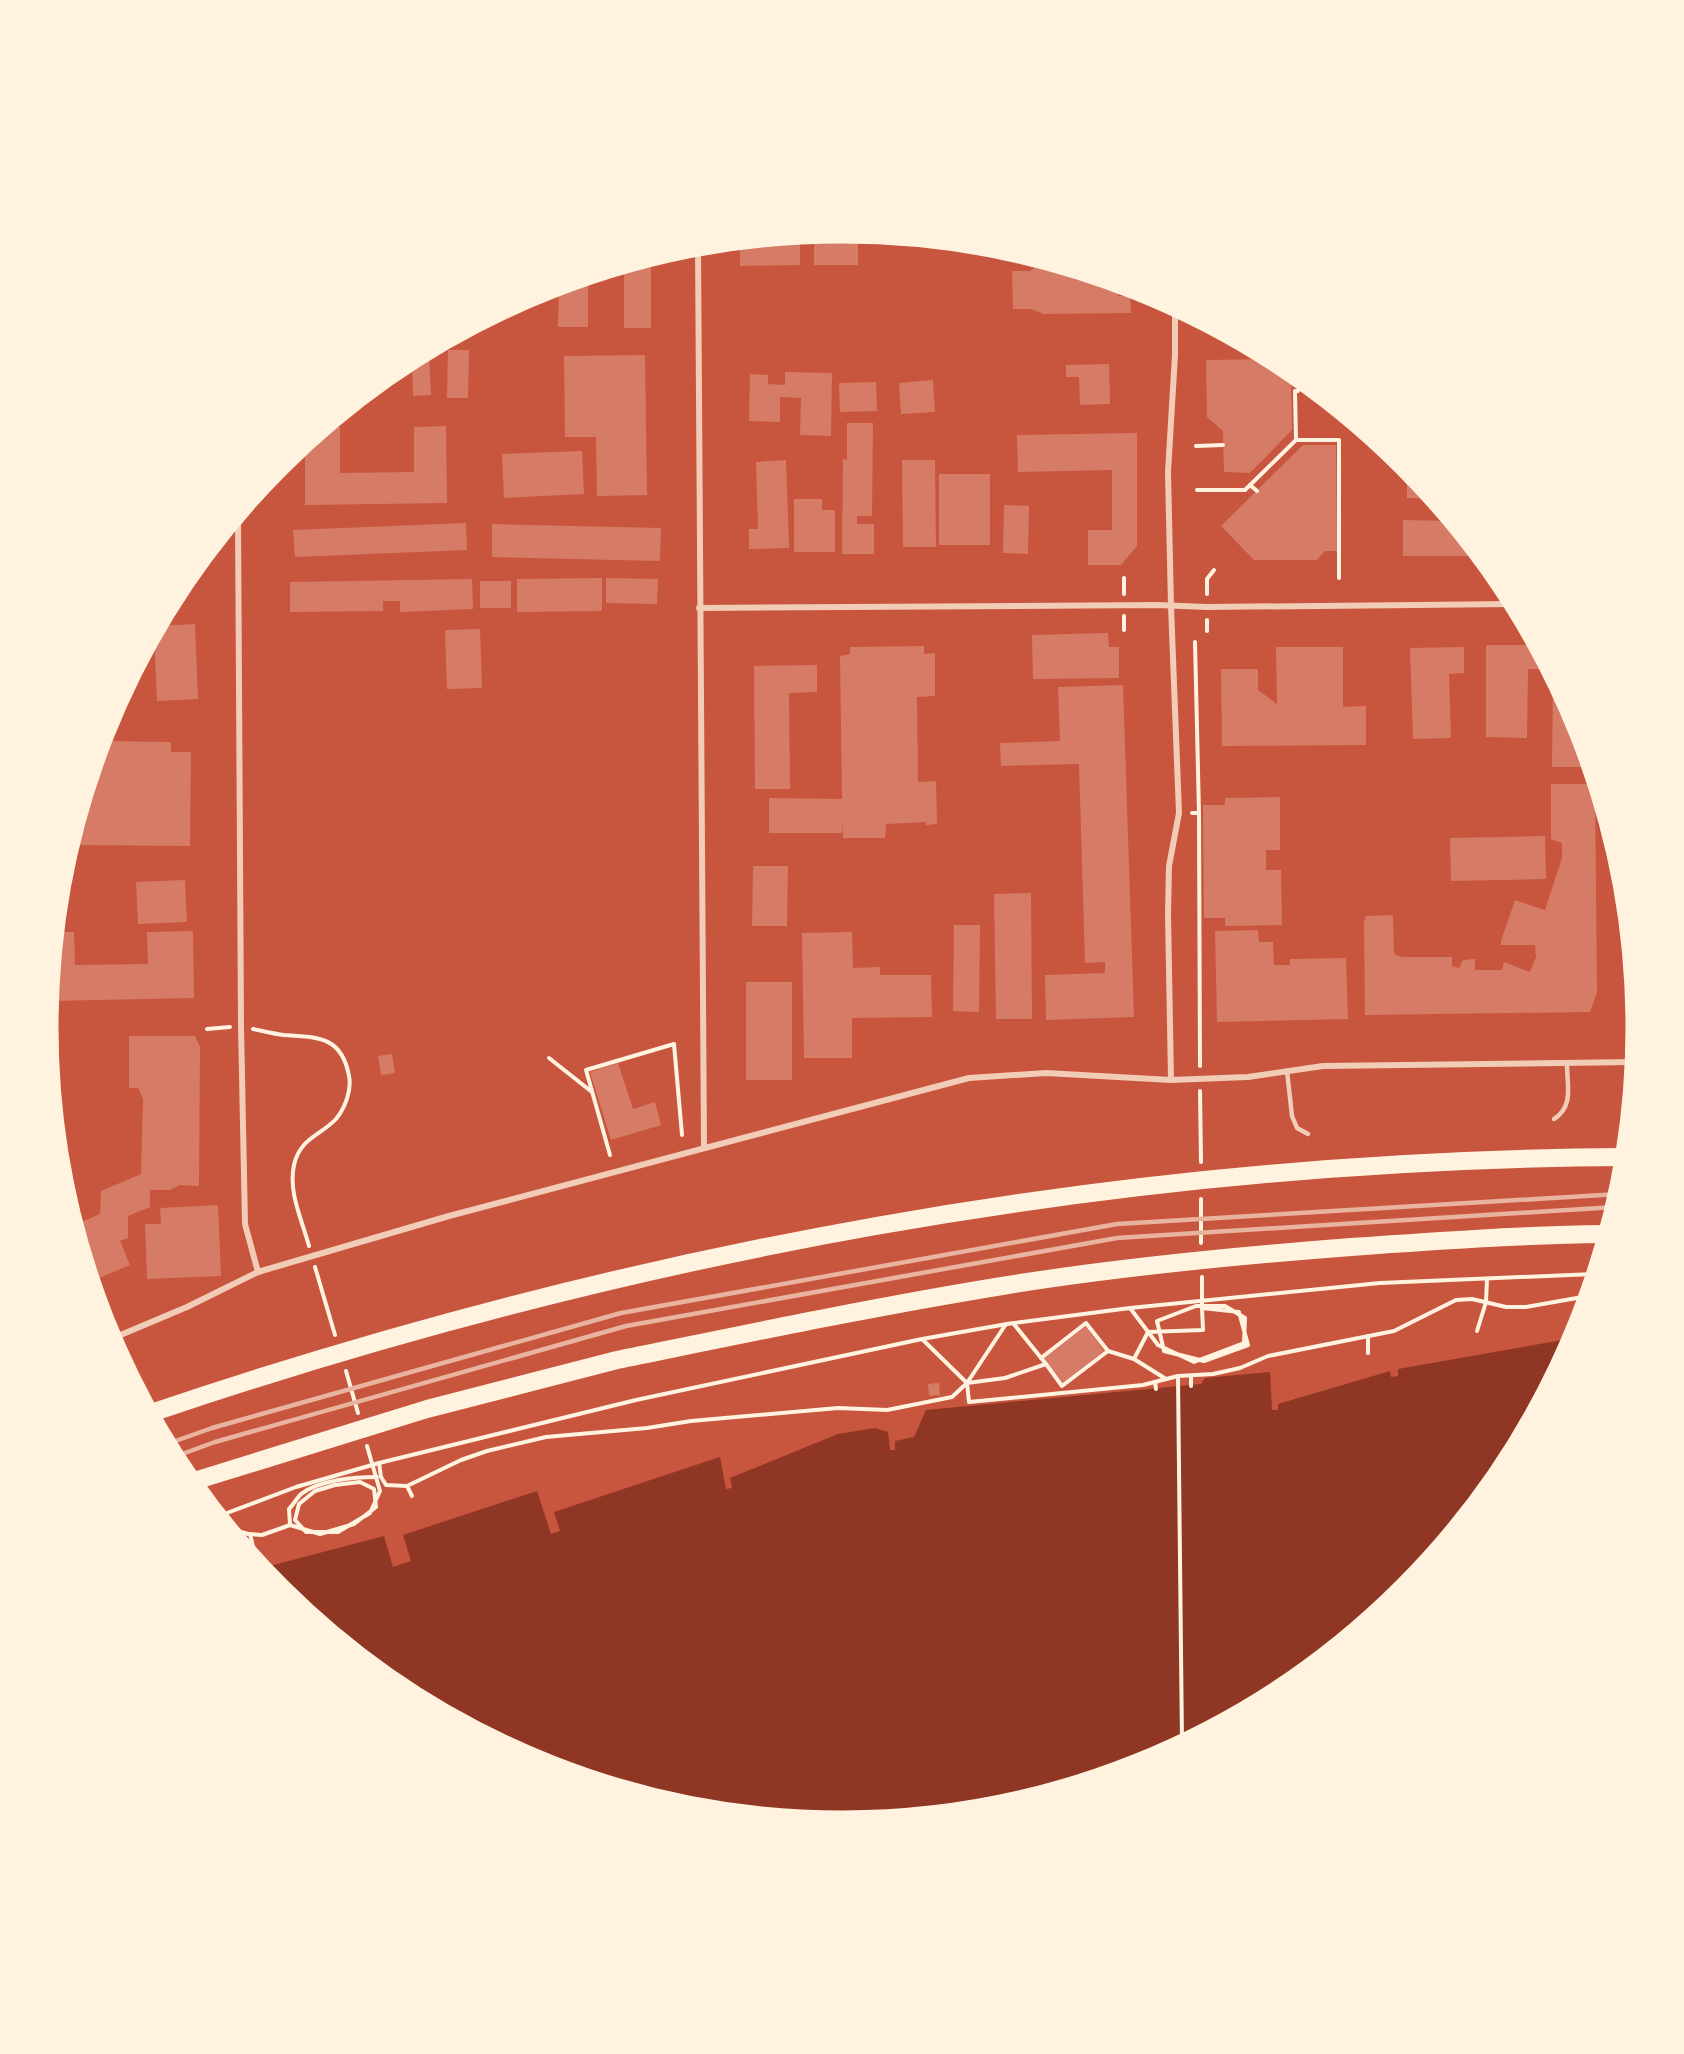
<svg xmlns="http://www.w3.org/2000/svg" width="1684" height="2054" font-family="Ubuntu,sans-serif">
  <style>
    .water { fill: #8f3625 }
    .building { fill: #d67c66 }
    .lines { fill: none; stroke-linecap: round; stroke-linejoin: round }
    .path { stroke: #fff3e0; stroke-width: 4 }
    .service { stroke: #f1ccb7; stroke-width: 4.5 }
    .minor { stroke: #f1ccb7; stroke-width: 6 }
    .motorway { stroke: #fff3e0; stroke-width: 18 }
    .rail { stroke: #e9b49f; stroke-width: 4.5 }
    .rim { fill: none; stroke: #fff3e0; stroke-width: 3 }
  </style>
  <rect width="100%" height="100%" fill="#c8553d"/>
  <polygon class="water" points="1574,1338 1503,1469 1404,1590 1284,1689 1146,1762 997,1807 842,1822 686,1807 537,1762 400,1688 279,1589 262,1568 384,1536 393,1567 411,1561 403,1535 537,1491 551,1534 560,1531 554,1512 720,1457 726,1489 732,1488 730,1478 838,1434 875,1428 888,1432 890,1450 895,1450 895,1441 914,1437 926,1410 1201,1384 1205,1378 1270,1372 1272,1410 1278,1410 1278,1404 1390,1371 1391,1377 1398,1376 1398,1369"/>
  <g class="building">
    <polygon points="842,232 858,233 858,265 814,265 814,234"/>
    <polygon points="800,236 800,265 740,266 740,242 763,241 763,239"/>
    <polygon points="651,258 651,328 624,328 624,266"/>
    <polygon points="1042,263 1050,263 1118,283 1118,296 1130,296 1131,313 1044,314 1031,309 1013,309 1012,271 1030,271"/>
    <polygon points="588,277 588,327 558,327 559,286"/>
    <polygon points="429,350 431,395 413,396 412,359"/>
    <polygon points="448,350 469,350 468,398 447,398"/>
    <polygon points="645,355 647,495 597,496 596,437 565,437 564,356"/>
    <polygon points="1272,359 1291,372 1292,430 1250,473 1224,472 1223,431 1207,417 1206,360"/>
    <polygon points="1109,364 1110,404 1080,405 1079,377 1066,377 1066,365"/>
    <polygon points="785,372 832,373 831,436 800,435 801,398 780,397 780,422 749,421 750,374 768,375 768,384 785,385"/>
    <polygon points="933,380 935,412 901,414 899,383"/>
    <polygon points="876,382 877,411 840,412 839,383"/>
    <polygon points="847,423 873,423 872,516 857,516 857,524 874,524 874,554 842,554 843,459 847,460"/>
    <polygon points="446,426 447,503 305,505 305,444 325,427 340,427 340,473 414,472 414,427"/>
    <polygon points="1137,433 1137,546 1121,565 1088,565 1088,530 1112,530 1112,470 1018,472 1017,435"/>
    <polygon points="1303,445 1336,445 1337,551 1325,551 1317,560 1254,560 1221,526"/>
    <polygon points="582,451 584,494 504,498 502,454"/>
    <polygon points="786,460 789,548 749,549 749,529 758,529 756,462"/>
    <polygon points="902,460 935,460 936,547 903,547"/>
    <polygon points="1407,468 1425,490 1432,498 1407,498"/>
    <rect x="939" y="474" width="51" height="71"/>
    <polygon points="794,499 822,499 822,510 835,510 835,552 794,552"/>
    <polygon points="1004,505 1029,506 1028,554 1003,553"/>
    <polygon points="1403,520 1450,521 1480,556 1403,556"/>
    <polygon points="466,523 467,550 295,557 293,530"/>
    <polygon points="492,524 661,528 660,561 492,557"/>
    <polygon points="602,578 602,611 517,612 517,579"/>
    <polygon points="606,578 658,579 657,604 606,603"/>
    <polygon points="472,579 473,609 400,612 400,601 383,601 383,611 290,612 290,582"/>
    <rect x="480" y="581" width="31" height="27"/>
    <polygon points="195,624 198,699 157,701 154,635 159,626"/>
    <polygon points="480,629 482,688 447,689 445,630"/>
    <polygon points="1108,633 1109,647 1119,647 1119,678 1033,679 1032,635"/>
    <polygon points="1486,645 1536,645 1548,669 1528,669 1527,738 1486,737"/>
    <polygon points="924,646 924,654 935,653 935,696 917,697 918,782 936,781 937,824 926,825 926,822 886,824 885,838 843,838 843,822 842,833 769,833 769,798 842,799 840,656 850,654 850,647"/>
    <polygon points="1276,647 1343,647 1343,707 1366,706 1366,745 1222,746 1221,669 1258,669 1258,690 1277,704"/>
    <polygon points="1464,647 1464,673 1449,674 1451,738 1413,739 1410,648"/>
    <polygon points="817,665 817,692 789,693 790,789 755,789 754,666"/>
    <polygon points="1553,677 1577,723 1591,767 1552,767"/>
    <polygon points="1123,685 1134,1017 1046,1020 1045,975 1105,973 1105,962 1085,963 1079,764 1001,766 1000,743 1060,741 1058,687"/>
    <polygon points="102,741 171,742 171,752 191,752 190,846 70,845"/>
    <polygon points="1551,784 1595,784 1597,992 1590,1012 1365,1015 1364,922 1366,916 1393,915 1394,954 1402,957 1452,957 1452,966 1459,968 1463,960 1475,959 1475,970 1502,970 1504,962 1530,972 1536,957 1535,945 1501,945 1501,941 1515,900 1545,910 1562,858 1562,843 1551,839"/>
    <polygon points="1280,797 1280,850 1266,850 1266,870 1281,870 1282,925 1225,926 1225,918 1204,918 1203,805 1225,805 1225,798"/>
    <polygon points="1545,836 1546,879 1451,881 1450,838"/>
    <polygon points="753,866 788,866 787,926 752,926"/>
    <polygon points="185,880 187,922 138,924 136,882"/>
    <polygon points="1031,893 1032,1019 996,1019 994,894"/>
    <polygon points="954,925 980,925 979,1012 953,1011"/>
    <polygon points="1258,930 1259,942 1273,942 1274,965 1290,965 1290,959 1346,958 1348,1019 1217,1022 1215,931"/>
    <polygon points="193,931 194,998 49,1001 56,932 74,932 75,965 148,964 147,932"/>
    <polygon points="852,932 853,968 880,967 880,975 931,975 932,1017 852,1018 852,1058 804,1058 802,933"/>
    <rect x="746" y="982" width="46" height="98"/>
    <polygon points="129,1036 195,1036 200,1047 199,1186 180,1185 170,1190 150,1190 150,1207 128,1216 128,1238 120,1241 130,1265 92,1281 75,1225 100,1214 101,1191 141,1174 143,1099 138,1088 129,1088"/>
    <polygon points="392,1054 395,1073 381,1075 378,1056"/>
    <polygon points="618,1063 633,1109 655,1102 661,1125 611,1140 590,1072"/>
    <polygon points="218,1205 221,1276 147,1279 145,1224 161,1224 160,1208"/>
    <polygon points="1086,1326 1104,1351 1063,1383 1044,1358"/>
    <polygon points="939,1383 940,1395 929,1396 928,1384"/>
  </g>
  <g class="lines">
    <g class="path">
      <polyline points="1296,440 1295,391 1298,391"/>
      <polyline points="1196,446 1223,445"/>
      <polyline points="1250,485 1257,491"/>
      <polyline points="1197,490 1245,490 1296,440 1339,440 1339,578"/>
      <polyline points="1124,578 1124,594"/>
      <polyline points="1207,594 1207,579 1214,570"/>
      <polyline points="1124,616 1124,630"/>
      <polyline points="1207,620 1207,631"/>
      <polyline points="1195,642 1199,813"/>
      <polyline points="1192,813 1199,813 1200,1066"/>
      <polyline points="207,1029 230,1027"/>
      <path d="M253,1029C263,1031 274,1034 284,1035C319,1037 342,1037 349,1076C352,1090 345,1108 336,1119C320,1136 300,1138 294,1165C288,1192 302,1220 309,1246"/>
      <polyline points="549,1058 592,1092"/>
      <polyline points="1200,1091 1201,1162"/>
      <polyline points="610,1155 586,1070 674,1044 682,1135"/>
      <polyline points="1201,1199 1201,1243"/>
      <polyline points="315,1267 335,1335"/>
      <polyline points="1130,1308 1158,1345 1194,1362 1244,1343 1245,1318 1225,1306 1196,1306 1157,1321 1164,1351 1204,1361 1248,1345 1239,1312 1202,1308 1202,1277"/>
      <polyline points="1013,1323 1046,1364"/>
      <polyline points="1006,1324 967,1383 969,1402 1143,1385 1178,1376 1213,1374 1240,1368 1268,1356 1394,1331 1456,1300 1472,1299 1506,1307 1526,1307 1588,1296"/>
      <polyline points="1477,1331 1486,1302 1487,1279"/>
      <polyline points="922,1339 967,1383"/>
      <polyline points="1368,1353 1368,1336"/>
      <polyline points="1041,1358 1086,1323 1108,1351"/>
      <polyline points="1134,1359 1166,1379"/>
      <polyline points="346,1371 358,1413"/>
      <polyline points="1178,1376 1182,1743"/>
      <polyline points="1191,1376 1191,1386"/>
      <polyline points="1155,1382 1156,1389"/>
      <polyline points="379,1463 381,1477 386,1485 407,1486 461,1460 487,1451 546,1437 647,1428 691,1421 838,1408 887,1410 952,1397 967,1383 1005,1378 1046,1364 1062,1386 1108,1351 1134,1359 1148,1332 1203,1330 1202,1308"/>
      <polyline points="407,1486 412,1496"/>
      <polyline points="223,1514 230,1524 238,1531 248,1534 262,1535 290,1525 320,1534 354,1524 376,1507 374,1489 360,1482 335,1485 315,1491 299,1504 295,1520 306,1532 338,1532 370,1513 380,1491 367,1446"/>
      <polyline points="219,1516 296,1487 379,1463 636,1400 922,1339 1007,1324 1130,1308 1380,1283 1594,1274"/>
      <path d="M290,1525L289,1509C293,1505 297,1498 301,1494C319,1480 355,1477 377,1477"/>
      <polyline points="250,1534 256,1559"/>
    </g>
    <g class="service">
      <polyline points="1287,1071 1292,1116 1297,1128 1308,1134"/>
      <path d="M1554,1119C1574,1106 1567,1086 1567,1064"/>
    </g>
    <g class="minor">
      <polyline points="698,246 704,1147"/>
      <polyline points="238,515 241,1026 245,1224 258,1272"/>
      <polyline points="699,608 1157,605 1207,607 1513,604"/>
      <polyline points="1635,1000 1636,1043"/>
      <polyline points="1171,1080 1168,914 1169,866 1179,813 1171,606 1168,472 1175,355 1175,307"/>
      <polyline points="111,1339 187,1307 258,1272 449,1216 969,1078 1046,1073 1171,1080 1248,1077 1323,1066 1634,1062"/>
    </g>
    <g class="motorway">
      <path d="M151,1413C626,1252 1122,1160 1625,1157"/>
      <path d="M191,1482L427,1409L617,1360C745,1334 873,1307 1002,1286C1117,1267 1234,1256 1351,1247C1436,1241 1521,1235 1606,1234"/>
    </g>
    <g class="rail">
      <polyline points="167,1444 212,1428 621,1313 1117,1224 1619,1194"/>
      <polyline points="174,1457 215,1442 626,1326 1117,1238 1615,1207"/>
    </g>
  </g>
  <path d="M0 0H1684V2054H0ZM57 1027a785 785 0 1 1 1570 0a785 785 0 1 1-1570 0Z" fill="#fff3e0" fill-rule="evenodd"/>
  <path class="rim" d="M57 1027a785 785 0 1 1 1570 0a785 785 0 1 1-1570 0Z"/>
</svg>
